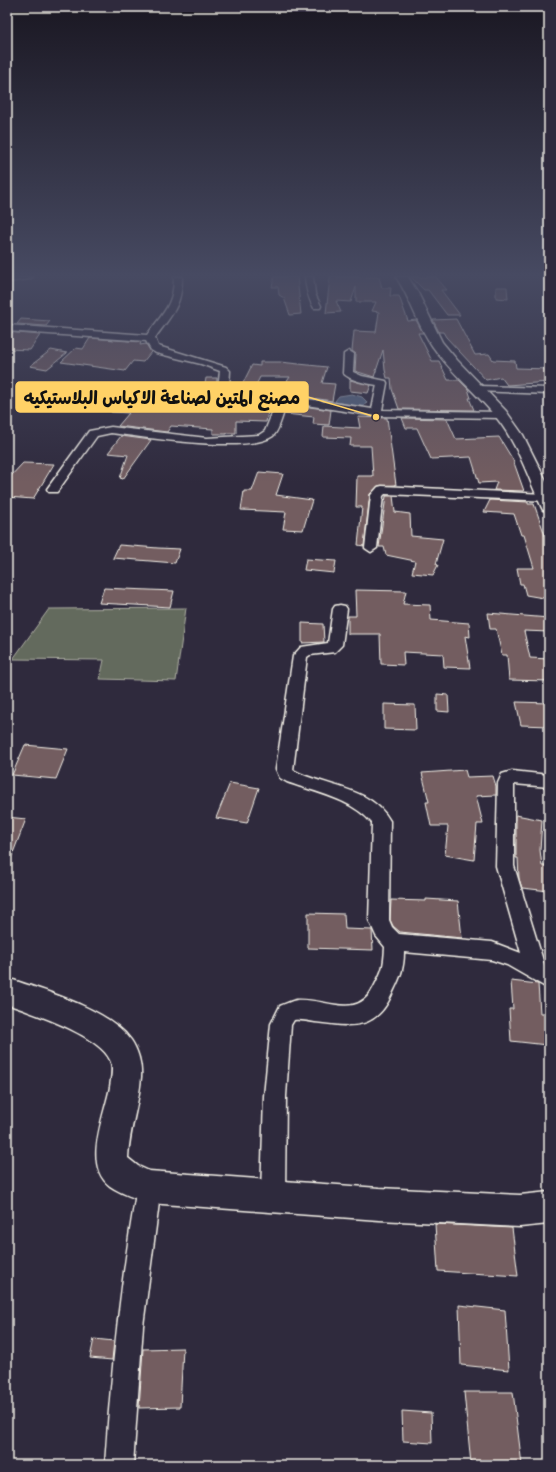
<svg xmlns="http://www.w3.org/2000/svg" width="556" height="1472" font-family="Caveat,'Playpen Sans Arabic',sans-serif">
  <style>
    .green { fill: #646a5d; stroke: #acaea2 }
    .water { fill: #566580; stroke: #959daa }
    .building { fill: #735d61; stroke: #f4f1e8 }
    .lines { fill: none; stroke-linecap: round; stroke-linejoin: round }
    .street-casing { stroke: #f4f1e8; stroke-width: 3 }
    .secondary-casing { stroke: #f4f1e8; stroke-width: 3 }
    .street { fill: #2f2a3d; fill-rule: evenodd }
    .secondary { fill: #2f2a3d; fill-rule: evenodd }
    .leader { fill: none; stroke: #ffd166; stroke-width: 1.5 }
    .callout-dot { fill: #ffd166; stroke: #2f2a3d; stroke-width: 1.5 }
    .callout { fill: #ffd166; stroke: #ffd166; stroke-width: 1.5 }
    .callout-label { font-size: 18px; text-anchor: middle; font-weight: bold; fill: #111 }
  </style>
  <rect width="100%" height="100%" fill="#2f2a3d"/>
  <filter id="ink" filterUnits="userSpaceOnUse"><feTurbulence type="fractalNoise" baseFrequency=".025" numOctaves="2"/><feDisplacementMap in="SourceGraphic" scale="8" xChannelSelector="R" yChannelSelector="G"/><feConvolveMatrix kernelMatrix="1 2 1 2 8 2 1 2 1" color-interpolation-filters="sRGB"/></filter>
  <g filter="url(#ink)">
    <polygon class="green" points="186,608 176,681 100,679 104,660 13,659 49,609"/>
    <path class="water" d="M352,394L362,397L367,402L363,407C352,408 344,409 335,401L339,396Z"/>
    <g class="building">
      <polygon points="274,277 297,277 301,314 290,315 284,298 279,295 278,287 272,287"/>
      <polygon points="330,277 379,277 382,288 391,288 390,296 399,296 408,321 416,320 423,333 418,333 432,361 439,361 448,380 459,380 468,389 471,398 469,398 474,410 399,409 392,389 391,378 387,378 385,370 383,350 374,377 355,371 356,354 352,351 354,331 376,332 379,312 372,311 376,302 356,302 356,287 351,302 336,301 341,312 326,313"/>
      <polygon points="411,277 436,277 447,290 441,290 460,315 447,315 428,290 424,290"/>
      <polygon points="496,287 507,287 508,299 496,298"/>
      <polygon points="21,319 50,321 46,326 17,324"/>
      <polygon points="456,319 475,355 489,354 493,360 515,361 516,368 549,369 549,382 507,385 501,377 486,380 446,337 443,332 439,332 433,320"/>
      <polygon points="7,332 40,335 30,350 7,349"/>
      <polygon points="90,338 141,342 140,345 146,344 151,352 143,362 133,361 125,371 61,362 76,348 83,349"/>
      <polygon points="51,350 67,353 47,369 30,366"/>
      <polygon points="260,362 280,362 327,367 322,383 335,384 332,401 279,393 290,377 260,377 254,389 241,387 252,365 260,366"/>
      <polygon points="206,378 217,378 216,393 275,402 271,413 268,412 266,422 236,421 236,433 227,433 227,434 213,434 213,429 171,426 167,432 118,426 129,413 111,412 120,397 134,399 131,402 183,406 190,395 203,396"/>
      <polygon points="350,380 371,385 368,393 350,391"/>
      <polygon points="288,404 331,410 329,425 313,424 314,417 285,414"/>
      <polygon points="358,417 387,418 396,485 378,486 370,494 364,546 358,545 362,507 356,507 357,476 373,476 371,446 350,446 351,438 323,437 324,426 360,428"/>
      <polygon points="402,418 447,419 456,439 499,437 513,460 524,491 494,490 497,482 479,483 471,457 431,459 417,428 406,428"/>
      <polygon points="121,436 151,440 123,479 120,478 128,455 108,453"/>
      <polygon points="23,463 54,464 33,499 7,497 7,480"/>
      <polygon points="259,472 283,474 276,495 312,500 303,530 283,529 286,512 241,510 244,491 252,491"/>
      <polygon points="386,496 393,496 395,512 410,514 411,536 443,539 436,564 438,565 433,575 412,573 415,561 386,555 384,547 379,547"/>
      <polygon points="490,500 528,502 528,504 534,504 546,538 549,538 549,599 526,595 523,584 520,584 517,568 534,568 524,535 521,535 514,514 484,512"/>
      <polygon points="119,545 158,548 180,549 175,563 113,558"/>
      <polygon points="306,559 336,561 334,573 304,570"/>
      <polygon points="104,588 124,589 174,591 170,607 99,603"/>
      <polygon points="355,590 406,591 403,604 430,605 431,620 469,623 470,637 465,636 470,668 444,667 443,654 403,652 404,665 381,664 380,634 348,634 348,616 356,616"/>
      <polygon points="488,613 549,618 549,632 524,631 530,658 549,659 549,681 509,680 507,655 502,655 496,629 490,629"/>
      <polygon points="302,623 323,624 324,642 302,643"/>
      <polygon points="437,694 448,695 449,712 437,711"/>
      <polygon points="516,702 549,703 549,726 521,725"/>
      <polygon points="384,704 415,705 416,730 384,729"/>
      <polygon points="25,745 68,749 56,779 12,775"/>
      <polygon points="465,770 467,777 493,776 496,786 496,795 476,796 483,824 477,824 474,860 445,855 448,826 431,826 426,802 429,802 422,773"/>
      <polygon points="230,783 259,788 247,823 216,818"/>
      <polygon points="516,815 542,820 540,850 542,866 549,866 549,891 522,888 519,879 518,858 516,858"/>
      <polygon points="7,817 26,819 8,866 7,866"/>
      <polygon points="426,899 458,901 462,938 400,932 393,926 390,920 391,900 426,901"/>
      <polygon points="308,913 344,914 345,929 372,930 373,950 308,948"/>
      <polygon points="511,981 538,984 540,1013 545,1013 547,1045 511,1041 509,1009 513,1009"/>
      <polygon points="435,1224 512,1228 518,1276 438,1271"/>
      <polygon points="459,1305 505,1310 509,1370 461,1365"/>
      <polygon points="94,1339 114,1341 112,1360 90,1358"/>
      <polygon points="183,1348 180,1407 139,1408 143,1349"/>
      <polygon points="464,1392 513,1392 522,1465 471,1464"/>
      <polygon points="402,1411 431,1413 432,1443 403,1441"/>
    </g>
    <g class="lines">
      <defs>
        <g id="street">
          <polygon points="33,277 29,279 7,282 7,278"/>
          <path d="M174,277H182C182,307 171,315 155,338L158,346L226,367L230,371L229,387L372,409L377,385C366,383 351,381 343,373L344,354L349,351L354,354L353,372L362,376L386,381L387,383L382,410L501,412L506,415L501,418L376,416L287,402C284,410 279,432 273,436C248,454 143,437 111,433L97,436L57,492H49L47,489L89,431L111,427L207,438L259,435L265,431L277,401L222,392L218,388L220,371L201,364L156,353L151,350L146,341L7,331V325L147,335C163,313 174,305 174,277Z"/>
          <path d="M305,277H313L315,294L321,306L320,308H314C308,298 306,289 305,277Z"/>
          <polygon points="479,386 549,388 549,394 475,391 474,389 475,387"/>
          <polygon points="382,486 545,494 549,495 549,501 385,494 383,496 377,548 371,552 365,548 371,495 378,487"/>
          <path d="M340,605L345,606L347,609L342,645L335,652L310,655L307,657L293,770C323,787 371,786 390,821L389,920L392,927L399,934L492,942L521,953L496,866L498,783L502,774L512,771L549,775V787L514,784V866L545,967L549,969V989L507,965L492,960L404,952C404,971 399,979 391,996C374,1032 349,1026 315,1022C309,1021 300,1019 294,1020L291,1025L286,1096L285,1195L281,1203L273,1207L265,1203L261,1195L264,1096L271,1024L280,1006C285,1004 291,1001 297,1000C326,998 357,1021 374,987C383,970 384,966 385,947L376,936L369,920L372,823C352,799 315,792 287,782L280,778L276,769L293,656L301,647L328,643L333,609L335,606Z"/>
          <path d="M149,1175L157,1179L161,1187L143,1326L133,1465H105C111,1372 121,1279 137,1187L141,1179Z"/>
        </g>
        <g id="secondary">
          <path d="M396,277H408L418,293L442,342L457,360L506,411L523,435L549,487V511L543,510L541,506C528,476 517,443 496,417C476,392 451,373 433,347C417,325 411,299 396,277Z"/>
          <path d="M7,978C42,990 109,1009 131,1040C138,1050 142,1065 141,1077C139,1105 129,1130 128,1158L138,1166L149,1171L379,1188L520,1195L549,1192V1224L520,1227L379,1220L149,1203C136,1198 121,1194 110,1186C82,1165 105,1115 110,1087C111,1079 114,1067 110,1060C99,1035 32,1013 7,1004Z"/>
        </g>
      </defs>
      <use href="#street" class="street-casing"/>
      <use href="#secondary" class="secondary-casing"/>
      <use href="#street" class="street"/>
      <use href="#secondary" class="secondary"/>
    </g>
  </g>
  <linearGradient id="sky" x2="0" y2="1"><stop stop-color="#1a1722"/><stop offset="0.57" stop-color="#474a62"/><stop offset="1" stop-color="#474a62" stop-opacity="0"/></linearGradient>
  <rect width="556" height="483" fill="url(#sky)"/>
  <path class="leader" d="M376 417L308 397"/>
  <circle class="callout-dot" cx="376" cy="417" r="4"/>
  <rect class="callout" x="16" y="382" width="292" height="30" rx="4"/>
  <g class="callout-label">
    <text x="162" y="404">مصنع المتين لصناعة الاكياس البلاستيكيه</text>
  </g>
  <rect width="556" height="1472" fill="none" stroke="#2f2a3d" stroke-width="24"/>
  <rect x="12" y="12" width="532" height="1448" fill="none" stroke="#f4f1e8" stroke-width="1.5" filter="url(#ink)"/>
</svg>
